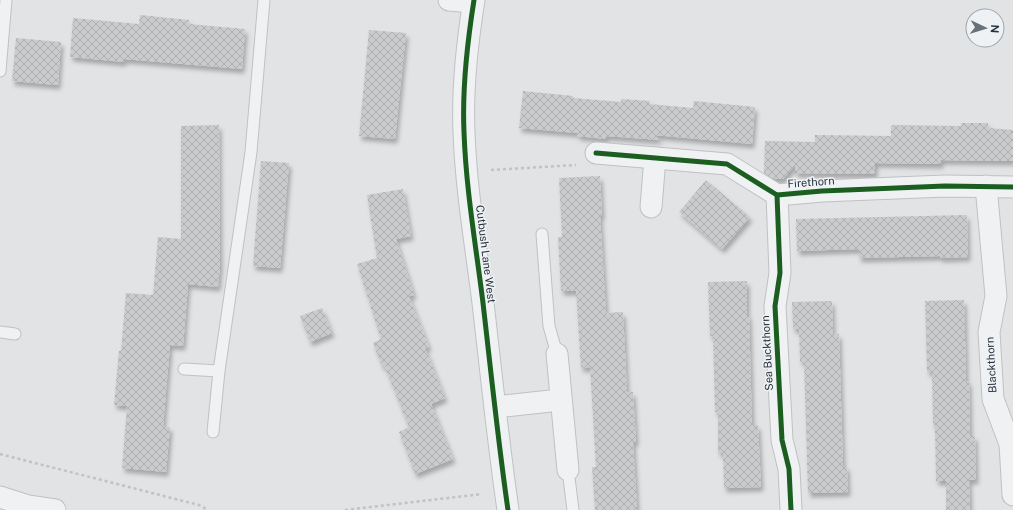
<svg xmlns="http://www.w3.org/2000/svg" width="1013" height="510" font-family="'Public Sans',sans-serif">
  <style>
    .building { fill: url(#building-cross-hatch); filter: url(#shadow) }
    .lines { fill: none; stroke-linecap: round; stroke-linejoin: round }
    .service-casing { stroke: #bfc1c3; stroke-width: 13 }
    .minor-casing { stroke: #bfc1c3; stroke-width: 23 }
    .path { stroke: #bfc3c6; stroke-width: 2.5; stroke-dasharray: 3 3; stroke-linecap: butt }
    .service { stroke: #f0f1f2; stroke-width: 11 }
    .minor { stroke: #f0f1f2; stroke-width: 21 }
    .cycleway-casing { stroke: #eef2f5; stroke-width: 8 }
    .cycleway { stroke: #1b5e20; stroke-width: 5 }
    .labels { text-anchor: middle; stroke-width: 3; stroke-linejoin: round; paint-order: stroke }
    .street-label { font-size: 11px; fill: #29333d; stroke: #eef2f5 }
  </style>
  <defs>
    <pattern id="building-cross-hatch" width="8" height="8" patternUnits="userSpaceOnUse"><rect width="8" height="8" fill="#c9cbcd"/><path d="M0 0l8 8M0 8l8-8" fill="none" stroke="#adafb1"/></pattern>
    <filter id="shadow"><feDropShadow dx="2.5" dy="4.5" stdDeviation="2" flood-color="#0004"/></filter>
  </defs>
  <rect width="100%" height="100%" fill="#e1e3e5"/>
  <g class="building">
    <polygon points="140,15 189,20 189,24 245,29 242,69 124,59 124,62 70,57 73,18 139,24"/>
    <polygon points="369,30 406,33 395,139 359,136"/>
    <polygon points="16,38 61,42 58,85 12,81"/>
    <polygon points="523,91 573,96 573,98 621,102 621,99 650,101 649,104 693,108 694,101 755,107 752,144 654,135 661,140 606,136 606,139 577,136 578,133 519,128"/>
    <polygon points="961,123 988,123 988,128 1013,130 1013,161 941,160 941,164 875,163 875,174 795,173 795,165 783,179 774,179 764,173 765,141 815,142 815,135 891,136 891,125 961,126"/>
    <polygon points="219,125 220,265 218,287 188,284 183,346 170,345 163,426 170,427 166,472 122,468 127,406 114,405 119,351 121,351 126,293 153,295 158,237 181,239 181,126"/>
    <polygon points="261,161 289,163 280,268 253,266"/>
    <polygon points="600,176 602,216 600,216 606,313 623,312 627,392 633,392 636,442 633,442 637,510 595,510 592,467 596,467 590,367 581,368 576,291 561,291 558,237 562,237 559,178"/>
    <polygon points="706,180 750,217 722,249 679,212"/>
    <polygon points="403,189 411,236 396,239 414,295 409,296 429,347 425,348 445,398 431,404 453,459 415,474 399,432 409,427 384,365 382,366 373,343 381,339 357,264 377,258 367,195"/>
    <polygon points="967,215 968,257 940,258 940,256 859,258 859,249 797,251 796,219"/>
    <polygon points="747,281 747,315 749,315 752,425 758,425 761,487 724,488 723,453 718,453 718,412 715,412 713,336 710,336 708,282"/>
    <polygon points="964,300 966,381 969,381 970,436 975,436 976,480 969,480 970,510 946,510 946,481 936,481 935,425 933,425 932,372 927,372 925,301"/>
    <polygon points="832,301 833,334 839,334 843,466 847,466 848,492 808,493 804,361 800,362 799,329 793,329 792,302"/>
    <polygon points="322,308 332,333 310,342 300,316"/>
  </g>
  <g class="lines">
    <defs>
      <g id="service">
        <polyline points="0,71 6,0"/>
        <polyline points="542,234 549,326 557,354"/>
        <polyline points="0,332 15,334"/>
        <polyline points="184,369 219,371"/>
        <polyline points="213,432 219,371 251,152 264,0"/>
        <polyline points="568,470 573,510"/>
      </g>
      <g id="minor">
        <polyline points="449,0 473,2"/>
        <path d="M474,0C467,44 462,88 464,132C466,190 476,246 483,303C491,372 498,441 508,510"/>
        <polyline points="596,153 727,164 777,195 822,191 945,186 1013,187"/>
        <polyline points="986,186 996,296 989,332 993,399 1010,444 1013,495"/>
        <polyline points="777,195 780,273 775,306 782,440 789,469 791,510"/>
        <polyline points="651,207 655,158"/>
        <polyline points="557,354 568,470"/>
        <polyline points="495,407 560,400"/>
        <polyline points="0,497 28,506 55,510"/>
      </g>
    </defs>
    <use href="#service" class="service-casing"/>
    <use href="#minor" class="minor-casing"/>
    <g class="path">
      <polyline points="491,170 576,165"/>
      <polyline points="0,454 199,505 208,510"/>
      <polyline points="345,510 482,494"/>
    </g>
    <use href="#service" class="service"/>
    <use href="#minor" class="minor"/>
    <defs>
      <g id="cycleway">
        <path d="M474,0C467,44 462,88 464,132C466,190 476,246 483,303C491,372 498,441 508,510"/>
        <polyline points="596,153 727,164 777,195 822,191 945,186 1013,187"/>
        <polyline points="777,195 780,273 775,306 782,440 789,469 791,510"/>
      </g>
    </defs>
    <use href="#cycleway" class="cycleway-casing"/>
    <use href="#cycleway" class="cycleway"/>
  </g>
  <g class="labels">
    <g class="street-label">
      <text transform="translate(811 182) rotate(-4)" y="4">Firethorn</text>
      <text transform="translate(486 254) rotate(83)" y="4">Cutbush Lane West</text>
      <text transform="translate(767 353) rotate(-93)" y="4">Sea Buckthorn</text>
      <text transform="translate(991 365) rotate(-93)" y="4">Blackthorn</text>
    </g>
  </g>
  <g transform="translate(985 28) rotate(94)"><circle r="19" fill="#eef2f5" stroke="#9fa6ab"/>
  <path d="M0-3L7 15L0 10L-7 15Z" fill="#697178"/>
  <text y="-6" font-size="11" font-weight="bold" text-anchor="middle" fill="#29333d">N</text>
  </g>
</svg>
